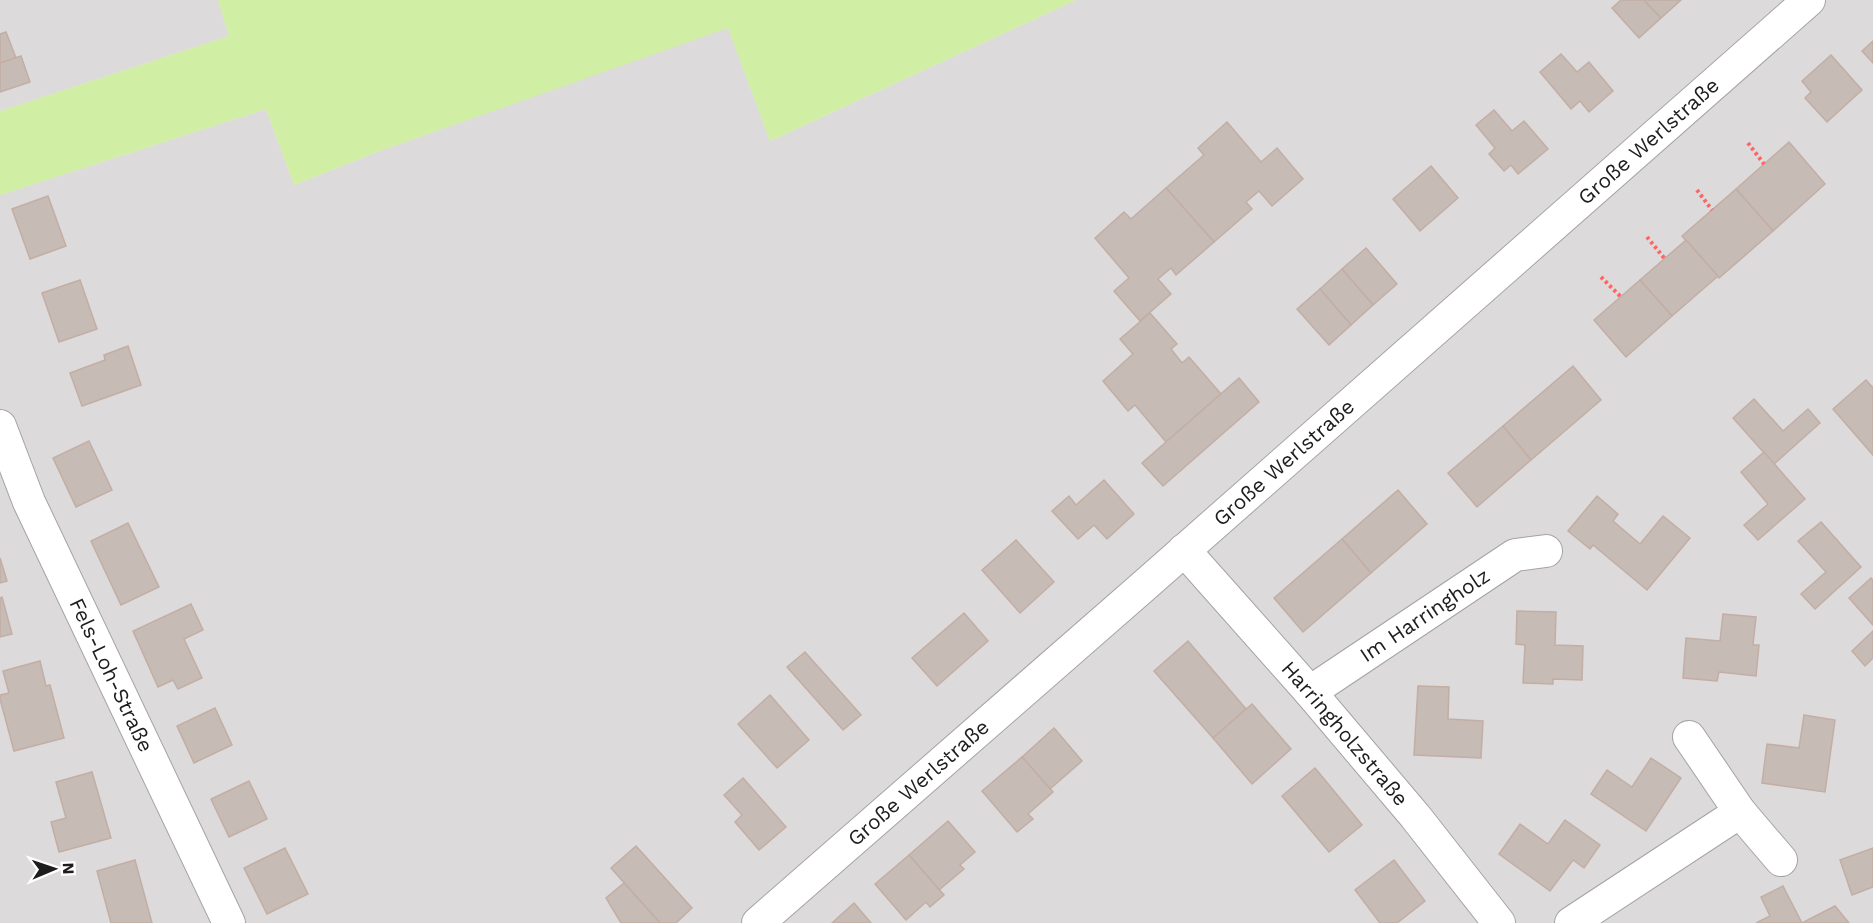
<svg xmlns="http://www.w3.org/2000/svg" width="1873" height="923" font-family="'Work Sans',sans-serif">
  <style>
    .residential { fill: #dcdada }
    .grass { fill: #d0eea4 }
    .building { fill: #c7bbb5; stroke: #c2aea4; stroke-width: 1.5 }
    .lines { fill: none; stroke-linecap: round; stroke-linejoin: round }
    .minor-casing { stroke: #a4a4a4; stroke-width: 34 }
    .path { stroke: #ff6464; stroke-width: 4; stroke-dasharray: 3 3; stroke-linecap: butt }
    .minor { stroke: #fff; stroke-width: 32 }
    .labels { text-anchor: middle; stroke-width: 4.5; stroke-linejoin: round; paint-order: stroke }
    .street-label { font-size: 21px; fill: #1d1d1d; stroke: #fff }
  </style>
  <rect width="100%" height="100%" fill="#efeae2"/>
  <g class="residential">
    <polygon points="0,0 218,0 229,36 0,111"/>
    <polygon points="1076,0 1873,0 1873,923 0,923 0,195 266,109 294,185 377,152 728,27 770,141"/>
  </g>
  <polygon class="grass" points="218,0 1076,0 770,141 728,28 377,152 294,185 266,109 0,195 0,111 229,36"/>
  <g class="building">
    <polygon points="1621,0 1644,0 1661,18 1639,38 1612,8"/>
    <polygon points="1644,0 1681,0 1661,18"/>
    <polygon points="6,32 16,58 0,63 0,34"/>
    <polygon points="1873,41 1873,63 1862,51"/>
    <polygon points="1561,54 1577,72 1589,62 1613,91 1589,112 1580,101 1571,109 1540,72"/>
    <polygon points="1831,55 1862,90 1827,122 1805,98 1811,92 1802,81"/>
    <polygon points="21,56 30,82 0,92 0,63"/>
    <polygon points="1494,110 1512,131 1524,121 1548,149 1518,174 1511,165 1504,171 1489,154 1495,148 1476,125"/>
    <polygon points="1227,122 1261,162 1277,148 1303,179 1272,206 1259,191 1246,202 1252,209 1214,242 1166,188 1204,155 1198,148"/>
    <polygon points="1789,142 1825,184 1773,231 1736,189"/>
    <polygon points="1431,166 1458,198 1420,231 1393,199"/>
    <polygon points="1166,188 1214,242 1176,275 1171,268 1158,279 1171,294 1140,321 1114,291 1129,278 1095,238 1124,212 1131,219"/>
    <polygon points="1736,189 1773,231 1719,278 1682,236"/>
    <polygon points="48,196 66,246 30,259 12,209"/>
    <polygon points="1686,240 1718,276 1672,316 1640,280"/>
    <polygon points="1366,248 1397,284 1373,305 1342,269"/>
    <polygon points="1342,269 1373,305 1351,325 1320,289"/>
    <polygon points="80,280 97,329 59,342 42,293"/>
    <polygon points="1640,280 1672,316 1626,357 1594,320"/>
    <polygon points="1320,289 1351,325 1329,345 1297,309"/>
    <polygon points="1150,313 1177,344 1171,349 1182,363 1189,357 1221,394 1166,442 1135,405 1128,411 1103,381 1133,354 1120,339"/>
    <polygon points="128,346 141,385 82,406 70,373 105,360 104,355"/>
    <polygon points="1573,366 1601,400 1531,460 1503,426"/>
    <polygon points="1239,378 1259,402 1163,486 1142,463"/>
    <polygon points="1866,380 1873,388 1873,455 1833,409"/>
    <polygon points="1754,399 1783,431 1808,409 1820,423 1774,464 1733,418"/>
    <polygon points="1503,426 1531,460 1477,507 1448,473"/>
    <polygon points="89,441 112,490 76,507 53,458"/>
    <polygon points="1764,452 1805,499 1758,540 1744,525 1768,504 1741,472"/>
    <polygon points="1104,480 1134,514 1107,539 1094,525 1078,539 1052,511 1069,496 1076,505"/>
    <polygon points="1398,490 1427,524 1371,573 1342,539"/>
    <polygon points="1597,496 1618,514 1613,521 1640,544 1663,516 1690,538 1647,590 1593,545 1590,549 1568,531"/>
    <polygon points="1821,522 1861,567 1815,609 1801,594 1826,572 1798,541"/>
    <polygon points="128,523 159,587 121,605 91,541"/>
    <polygon points="1342,539 1371,573 1303,632 1274,598"/>
    <polygon points="1016,540 1054,582 1020,613 982,570"/>
    <polygon points="0,558 7,581 0,583"/>
    <polygon points="1871,578 1873,580 1873,625 1849,598"/>
    <polygon points="2,597 12,634 0,637 0,598"/>
    <polygon points="191,604 203,630 184,639 202,678 178,689 173,680 158,687 133,631"/>
    <polygon points="1517,611 1556,612 1555,645 1583,646 1582,680 1553,679 1553,684 1523,683 1525,645 1516,644"/>
    <polygon points="964,613 988,641 937,686 912,658"/>
    <polygon points="1723,614 1756,617 1753,645 1759,645 1756,676 1719,672 1717,681 1683,678 1686,638 1720,641"/>
    <polygon points="1873,631 1873,658 1865,666 1852,651"/>
    <polygon points="1188,641 1246,709 1213,738 1154,671"/>
    <polygon points="805,652 861,715 843,730 787,667"/>
    <polygon points="40,661 46,686 50,685 64,738 14,751 0,699 0,695 9,693 3,671"/>
    <polygon points="1418,686 1449,687 1448,719 1483,721 1481,758 1414,755"/>
    <polygon points="770,695 809,740 777,768 738,724"/>
    <polygon points="1252,704 1291,749 1252,784 1213,738"/>
    <polygon points="215,708 232,745 194,763 177,726"/>
    <polygon points="1804,715 1835,720 1825,792 1762,783 1767,744 1799,748"/>
    <polygon points="1054,728 1082,761 1050,789 1022,757"/>
    <polygon points="1022,757 1053,792 1028,814 1033,819 1017,832 982,791"/>
    <polygon points="1651,758 1681,778 1646,831 1591,794 1607,770 1632,787"/>
    <polygon points="1315,768 1362,825 1329,852 1282,796"/>
    <polygon points="92,772 111,838 59,852 51,822 66,818 56,782"/>
    <polygon points="743,778 786,827 759,850 735,822 742,815 724,795"/>
    <polygon points="249,781 267,819 229,837 211,799"/>
    <polygon points="1565,820 1600,845 1584,868 1573,860 1550,891 1499,854 1520,824 1548,844"/>
    <polygon points="948,821 975,852 960,865 964,869 939,890 909,855"/>
    <polygon points="636,846 692,908 676,923 660,923 611,868"/>
    <polygon points="285,848 308,894 267,914 244,868"/>
    <polygon points="1873,848 1873,887 1852,895 1840,860"/>
    <polygon points="909,855 944,895 930,907 926,902 906,920 875,884"/>
    <polygon points="135,860 152,923 111,923 97,871"/>
    <polygon points="1394,860 1425,901 1397,923 1380,923 1355,890"/>
    <polygon points="624,883 660,923 621,923 606,898"/>
    <polygon points="1783,886 1802,923 1835,906 1849,923 1756,923 1770,916 1761,897"/>
    <polygon points="854,903 871,923 832,923"/>
  </g>
  <g class="lines">
    <defs>
      <g id="minor">
        <path id="s1" d="M0,426L29,502L229,923"/>
        <path id="s2" d="M1184,550L1310,692L1415,816L1499,923"/>
        <path id="s3" d="M1310,692L1515,555L1546,551"/>
        <polyline points="1689,737 1740,812"/>
        <path id="s4" d="M758,923L1145,585L1809,0"/>
        <polyline points="1571,923 1740,812 1781,860"/>
      </g>
    </defs>
    <use href="#minor" class="minor-casing"/>
    <g class="path">
      <polyline points="1748,143 1764,164"/>
      <polyline points="1697,190 1712,210"/>
      <polyline points="1647,237 1665,259"/>
      <polyline points="1601,277 1621,297"/>
    </g>
    <use href="#minor" class="minor"/>
  </g>
  <g class="labels">
    <g class="street-label">
      <text dy="7" stroke="none"><textPath href="#s4" startOffset="1185">Große Werlstraße</textPath></text>
      <text dy="7" stroke="none"><textPath href="#s4" startOffset="699">Große Werlstraße</textPath></text>
      <text dy="7" stroke="none"><textPath href="#s3" startOffset="138">Im Harringholz</textPath></text>
      <text dy="7" stroke="none"><textPath href="#s1" startOffset="273">Fels-Loh-Straße</textPath></text>
      <text dy="7" stroke="none"><textPath href="#s2" startOffset="244">Harringholzstraße</textPath></text>
      <text dy="7" stroke="none"><textPath href="#s4" startOffset="213">Große Werlstraße</textPath></text>
    </g>
  </g>
  <g transform="translate(54 869) rotate(88)" stroke="#ffffff" stroke-width="4.5" paint-order="stroke">
  <path d="M0-4.5L10 22L0 15L-10 22Z" fill="#1d1d1d"/>
  <text y="-9" font-size="16" font-weight="bold" text-anchor="middle" fill="#1d1d1d">N</text>
  </g>
</svg>
